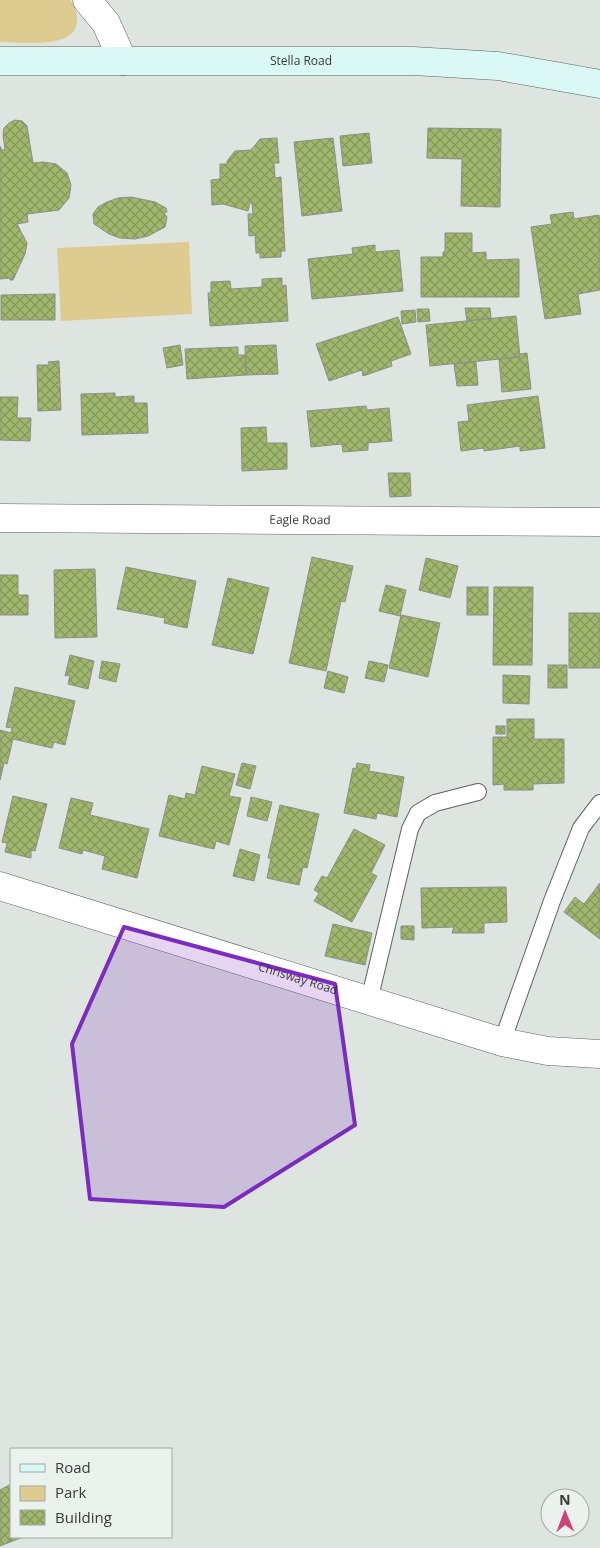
<svg xmlns="http://www.w3.org/2000/svg" width="600" height="1548" font-family="'Open Sans',sans-serif">
  <style>
    .park { fill: #decb90 }
    .building { fill: url(#building-cross-hatch); stroke: #8c8e89 }
    .lines { fill: none; stroke-linecap: round; stroke-linejoin: round }
    .lane-casing { stroke: #5d625f; stroke-width: 18 }
    .street-casing { stroke: #5d625f; stroke-width: 29 }
    .secondary-casing { stroke: #5d625f; stroke-width: 29 }
    .lane { stroke: #fff; stroke-width: 16 }
    .street { stroke: #fff; stroke-width: 28 }
    .secondary { stroke: #daf9f5; stroke-width: 28 }
    .marked { fill: #7b2cbf; fill-opacity: 0.2; stroke: #7b2cbf; stroke-width: 4; stroke-linejoin: round }
    .labels { text-anchor: middle; stroke-width: 4.5; stroke-linejoin: round; paint-order: stroke }
    .street-label { font-size: 12px; fill: #373938; stroke: #ebf1ed }
  </style>
  <defs>
    <pattern id="building-cross-hatch" width="8" height="8" patternUnits="userSpaceOnUse" patternTransform="scale(1.25)"><rect width="8" height="8" fill="#a0b86d"/><path d="M0 0l8 8M0 8l8-8" fill="none" stroke="#83975b"/></pattern>
  </defs>
  <rect width="100%" height="100%" fill="#dee4e0"/>
  <g class="park">
    <path d="M0,0H70C75,6 78,14 77,22C75,50 20,42 0,42Z"/>
    <polygon points="189,242 192,314 61,321 57,248"/>
  </g>
  <g class="building">
    <polygon points="15,120 22,121 27,126 33,163 43,162 56,164 67,173 71,185 69,198 59,210 27,214 28,222 17,224 27,243 25,254 13,280 10,280 10,278 0,279 0,146 2,150 5,150 3,135 4,128 9,123"/>
    <polygon points="428,128 501,129 500,207 461,206 462,159 427,158"/>
    <polygon points="369,133 372,163 343,166 340,136"/>
    <polygon points="277,138 279,163 274,163 275,178 281,177 285,251 281,251 281,257 260,258 260,253 256,253 255,235 249,236 248,214 253,214 252,203 250,203 248,211 223,204 212,205 211,180 220,179 220,164 227,164 227,161 235,151 251,150 260,139"/>
    <polygon points="333,138 342,211 302,216 294,142"/>
    <polygon points="131,197 155,202 166,208 167,212 164,213 167,217 165,227 148,236 135,239 120,238 109,234 94,224 93,214 98,207 107,202 118,198"/>
    <polygon points="573,212 574,219 599,215 600,224 600,290 578,294 581,314 545,319 531,227 552,224 550,215"/>
    <polygon points="445,233 472,233 472,253 486,252 486,260 519,259 519,297 421,297 421,257 443,257 443,252 445,252"/>
    <polygon points="375,245 375,252 399,250 403,291 312,299 308,259 353,254 352,248"/>
    <polygon points="282,278 282,286 286,285 288,321 210,326 208,293 211,293 211,282 230,281 231,289 262,287 262,279"/>
    <polygon points="55,294 55,320 1,320 1,295"/>
    <polygon points="465,308 490,308 491,318 467,321"/>
    <polygon points="417,309 429,309 430,321 418,322"/>
    <polygon points="415,310 416,322 402,324 401,311"/>
    <polygon points="516,316 520,357 430,366 426,325"/>
    <polygon points="398,317 411,354 391,361 392,366 363,376 362,370 329,381 316,344"/>
    <polygon points="180,345 183,365 167,368 163,348"/>
    <polygon points="276,345 278,374 246,375 245,346"/>
    <polygon points="238,347 238,355 245,355 246,375 187,379 185,349"/>
    <polygon points="527,353 531,389 502,392 499,359 520,357 520,354"/>
    <polygon points="59,361 61,410 38,411 37,365 50,365 48,362"/>
    <polygon points="476,362 478,385 457,386 454,364"/>
    <polygon points="115,393 115,397 134,396 134,403 147,403 148,433 82,435 81,394"/>
    <polygon points="538,396 545,448 520,451 520,446 484,451 484,448 461,451 458,422 469,421 467,405"/>
    <polygon points="0,397 18,397 17,418 31,418 30,441 0,440"/>
    <polygon points="366,406 367,410 389,408 392,441 368,443 368,450 343,452 342,444 311,447 307,411"/>
    <polygon points="266,427 267,443 287,443 287,469 242,471 241,428"/>
    <polygon points="388,473 410,473 411,496 390,497"/>
    <polygon points="312,557 353,566 345,602 341,601 326,671 289,663"/>
    <polygon points="426,558 458,566 450,598 419,590"/>
    <polygon points="126,567 196,581 187,628 164,623 165,618 117,609"/>
    <polygon points="95,569 97,637 55,638 54,570"/>
    <polygon points="0,575 18,575 18,595 28,595 28,615 0,615"/>
    <polygon points="228,578 269,588 253,654 212,645"/>
    <polygon points="386,585 406,590 400,616 379,611"/>
    <rect x="467" y="587" width="21" height="28"/>
    <polygon points="494,587 533,587 532,665 493,665"/>
    <rect x="569" y="613" width="31" height="55"/>
    <polygon points="401,615 440,623 428,677 389,668"/>
    <polygon points="70,655 94,661 88,689 68,684 70,675 65,676"/>
    <polygon points="102,661 120,664 116,682 99,678"/>
    <polygon points="369,661 388,665 384,682 365,678"/>
    <rect x="548" y="665" width="19" height="23"/>
    <polygon points="328,671 348,677 344,693 324,688"/>
    <polygon points="503,675 530,676 529,704 503,703"/>
    <polygon points="15,687 75,701 65,745 54,742 52,748 13,739 7,764 4,763 0,780 0,730 11,733 12,728 6,727"/>
    <polygon points="507,719 534,719 534,739 564,739 564,783 533,784 533,790 504,790 504,784 493,785 493,737 507,737"/>
    <rect x="496" y="726" width="9" height="8"/>
    <polygon points="242,763 256,766 250,789 236,785"/>
    <polygon points="357,763 370,765 369,771 404,777 397,817 377,813 376,819 344,813 353,768 356,769"/>
    <polygon points="202,766 235,774 229,796 241,798 229,845 216,841 214,849 159,836 169,795 185,799 186,793 195,795"/>
    <polygon points="13,796 47,804 35,851 31,850 31,858 5,852 7,843 2,842"/>
    <polygon points="251,797 272,802 267,821 247,816"/>
    <polygon points="71,798 93,803 90,815 149,829 137,878 102,869 105,856 83,850 82,854 59,848"/>
    <polygon points="280,805 319,814 307,868 303,867 299,885 267,878 271,858 268,858"/>
    <polygon points="354,829 385,845 371,873 377,876 352,922 314,901 319,893 314,890 322,876 327,878"/>
    <polygon points="240,849 260,855 254,881 233,876"/>
    <polygon points="600,883 600,939 564,912 575,897 584,904"/>
    <polygon points="506,887 507,922 484,923 484,933 452,933 454,927 422,928 421,888"/>
    <polygon points="333,924 372,933 365,965 325,956"/>
    <polygon points="401,926 414,926 414,940 401,939"/>
    <polygon points="11,1484 11,1537 23,1537 0,1546 0,1490"/>
  </g>
  <g class="lines">
    <defs>
      <g id="lane">
        <polyline points="369,1001 410,829 418,813 435,803 478,792"/>
        <polyline points="502,1042 552,901 581,828 600,803"/>
      </g>
      <g id="street">
        <polyline points="87,0 106,23 123,61"/>
        <path id="s1" d="M0,518L600,522"/>
        <path id="s2" d="M0,886L502,1042L548,1051L600,1054"/>
      </g>
      <g id="secondary">
        <path id="s3" d="M0,61H413L498,66L600,84"/>
      </g>
    </defs>
    <use href="#lane" class="lane-casing"/>
    <use href="#street" class="street-casing"/>
    <use href="#secondary" class="secondary-casing"/>
    <use href="#lane" class="lane"/>
    <use href="#street" class="street"/>
    <use href="#secondary" class="secondary"/>
  </g>
  <path class="marked" d="M124,927L335,984L355,1125L224,1207L90,1199L72,1044Z"/>
  <g class="labels">
    <g class="street-label">
      <text dy="4" stroke="none"><textPath href="#s3" startOffset="301">Stella Road</textPath></text>
      <text dy="4" stroke="none"><textPath href="#s1" startOffset="300">Eagle Road</textPath></text>
      <text dy="4" stroke="none"><textPath href="#s2" startOffset="312">Chrisway Road</textPath></text>
    </g>
  </g>
  <rect x="10" y="1448" width="162" height="90" fill="#ebf1ed" stroke="#a3a7a5"/>
  <rect x="20" y="1464" width="25" height="8" fill="#daf9f5" stroke="#a3a7a5"/>
  <text x="55" y="1473" font-size="15" fill="#373938">Road</text>
  <rect x="20" y="1486" width="25" height="15" fill="#decb90" stroke="#a3a7a5"/>
  <text x="55" y="1498" font-size="15" fill="#373938">Park</text>
  <rect x="20" y="1510" width="25" height="15" fill="url(#building-cross-hatch)" stroke="#a3a7a5"/>
  <text x="55" y="1523" font-size="15" fill="#373938">Building</text>
  <g transform="translate(565 1513) rotate(359)"><circle r="24" fill="#ebf1ed" stroke="#a3a7a5"/>
  <path d="M0-4L9 19L0 12L-9 19Z" fill="#cd437b"/>
  <text y="-8" font-size="14" font-weight="bold" text-anchor="middle" fill="#373938">N</text>
  </g>
</svg>
